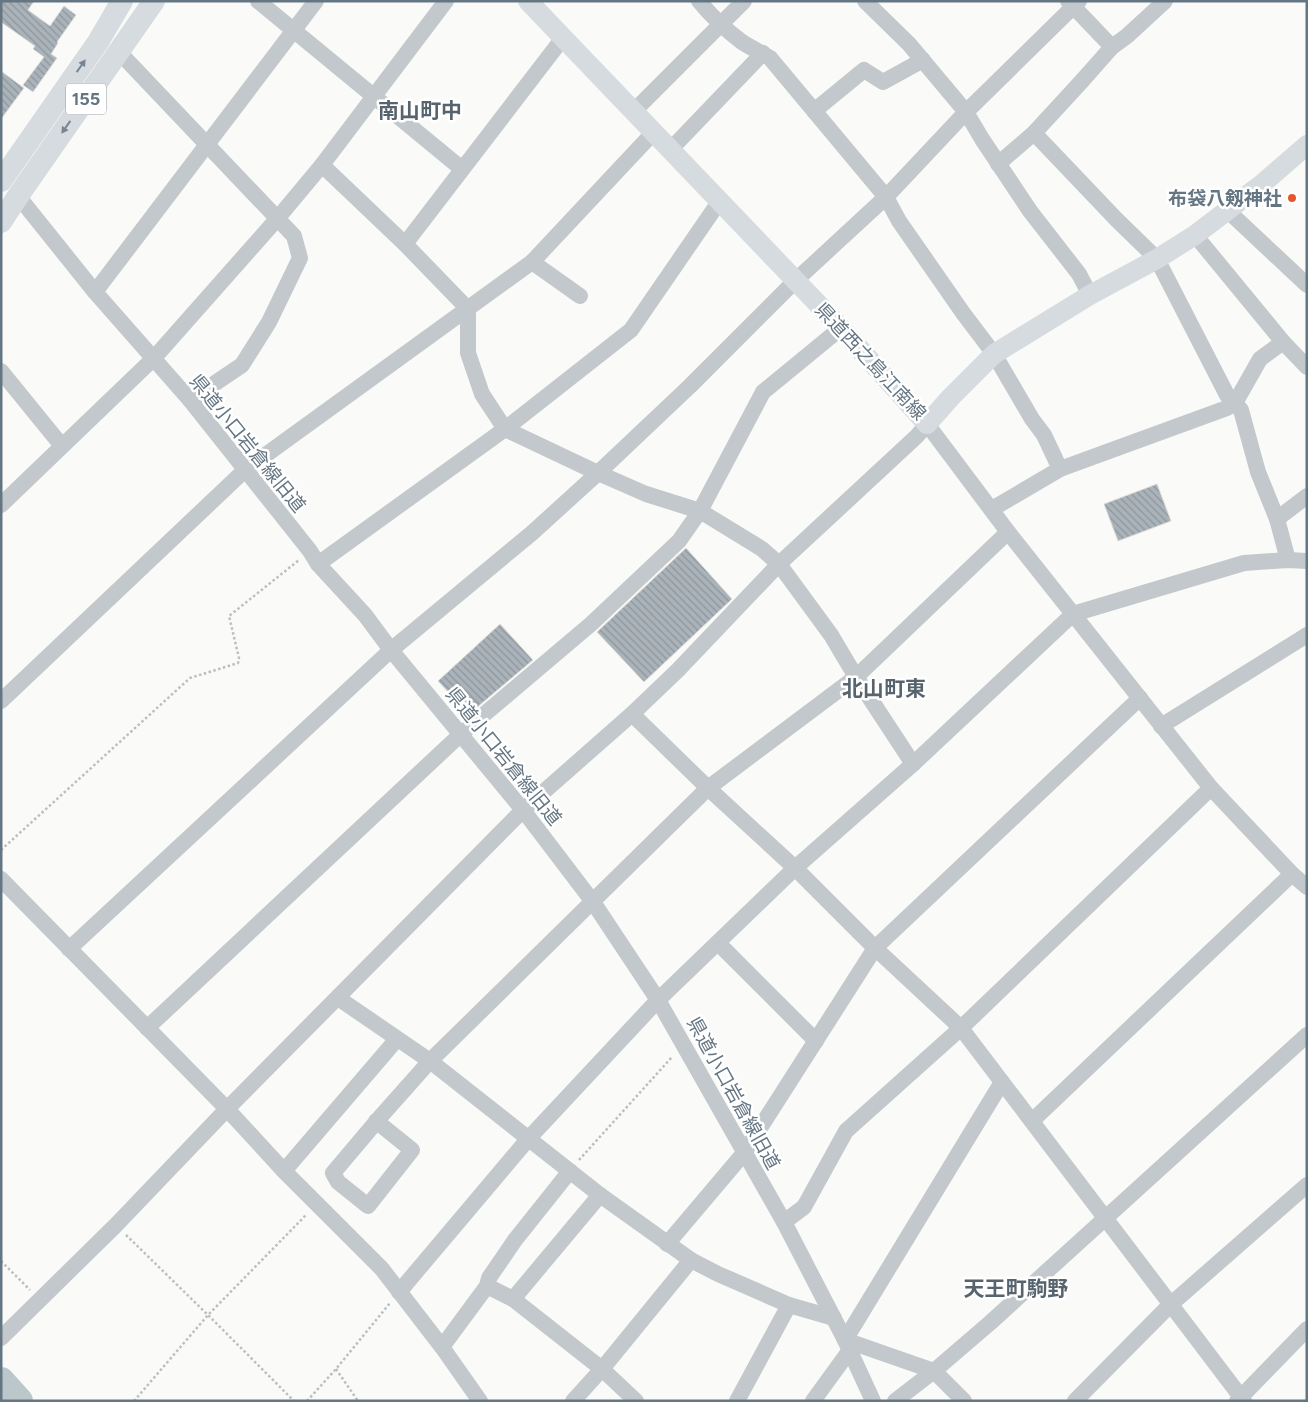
<svg xmlns="http://www.w3.org/2000/svg" width="1308" height="1402" font-family="Figtree,'Noto Sans JP',sans-serif">
  <style>
    .lines { fill: none; stroke-linecap: round; stroke-linejoin: round }
    .river { stroke: #bbc7cb; stroke-width: 28 }
    .building { fill: url(#building-back-hatch); stroke: #dcdcda }
    .path { stroke: #bbbfc2; stroke-width: 2.5; stroke-dasharray: 2.5 2.5; stroke-linecap: butt }
    .minor { stroke: #c3c8cc; stroke-width: 16 }
    .major { stroke: #d6dbdf; stroke-width: 20 }
    .highway { stroke: #d6dbdf; stroke-width: 22 }
    .oneway { fill: #768591 }
    .poi-dot { fill: #e4572e; stroke: #fff; stroke-width: 2 }
    .labels { text-anchor: middle; stroke-width: 5; stroke-linejoin: round; paint-order: stroke }
    .shield { fill: #fff; stroke: #939fa8; stroke-width: 1 }
    .shield-label { font-size: 18px; font-weight: bold; fill: #657683 }
    .poi-label { font-size: 19px; font-weight: bold; fill: #657683; stroke: #fff; text-anchor: end }
    .street-label { font-size: 19px; fill: #657683; stroke: #fff }
    .quarter-label { font-size: 21px; font-weight: bold; fill: #57646e; stroke: #fff }
  </style>
  <defs>
    <pattern id="building-back-hatch" width="6" height="6" patternUnits="userSpaceOnUse" patternTransform="scale(1.25)"><rect width="6" height="6" fill="#aab3b9"/><path d="M-1 5l2 2M0 0l6 6M5-1l2 2" fill="none" stroke="#8e969c"/></pattern>
  </defs>
  <rect width="100%" height="100%" fill="#fafaf8"/>
  <g class="lines">
    <polyline class="river" points="1,1381 19,1401"/>
  </g>
  <g class="building">
    <polygon points="1,1 34,1 28,10 50,26 64,6 76,15 57,42 58,43 51,54 57,58 33,92 23,85 44,57 33,49 35,46 1,22"/>
    <polygon points="1,71 24,88 1,119"/>
    <polygon points="1157,484 1171,521 1118,541 1104,504"/>
    <polygon points="686,548 732,599 644,682 597,632"/>
    <polygon points="500,624 533,660 469,714 438,681"/>
  </g>
  <g class="lines">
    <g class="path">
      <polyline points="1,850 190,678 238,663 239,658 229,616 299,560"/>
      <polyline points="579,1160 672,1057"/>
      <polyline points="126,1235 208,1315 294,1401"/>
      <polyline points="1,1261 30,1290"/>
      <polyline points="336,1369 358,1401"/>
      <polyline points="134,1401 208,1315 307,1214"/>
      <polyline points="307,1401 336,1369 390,1303"/>
    </g>
    <g class="minor">
      <polyline points="258,1 462,169"/>
      <path d="M699,1C712,17 726,30 742,42C751,48 761,52 770,58L886,197L899,221L963,313L994,354L1032,419L1044,435L1060,469"/>
      <polyline points="865,1 909,44 966,112 982,139 1030,211 1079,274 1090,295"/>
      <polyline points="1068,1 1112,47"/>
      <polyline points="119,52 294,236 300,258 269,322 242,365 190,400"/>
      <polyline points="814,111 864,70 883,82 923,60"/>
      <polyline points="633,112 744,1"/>
      <polyline points="1034,133 1116,219 1157,259 1227,395 1241,410 1258,472 1277,519 1288,560"/>
      <polyline points="670,150 763,53"/>
      <polyline points="998,164 1034,133 1081,82 1112,47 1127,36 1165,1"/>
      <polyline points="322,165 405,244 468,309 468,353 482,394 505,429 598,473 646,494 700,511 762,549 779,564 831,635 856,677 913,764"/>
      <polyline points="18,196 95,292 190,400 310,551 318,564 365,615 391,650 523,810 593,902 658,1000 784,1222 845,1340 873,1401"/>
      <polyline points="1228,211 1307,285"/>
      <polyline points="1195,235 1283,342 1307,367"/>
      <polyline points="405,244 563,38"/>
      <polyline points="532,262 580,296"/>
      <polyline points="95,292 316,1"/>
      <polyline points="1,371 62,446"/>
      <polyline points="1,505 154,358 277,219 322,165 446,1"/>
      <polyline points="992,509 1060,469 1227,408 1235,403 1260,359 1283,342"/>
      <polyline points="1277,519 1307,496"/>
      <polyline points="318,564 505,429 631,330 719,202"/>
      <polyline points="1,701 245,470 532,262 653,133"/>
      <polyline points="632,714 708,788 795,868 875,948 961,1028 1244,1401"/>
      <polyline points="1161,726 1307,635"/>
      <polyline points="1,879 227,1109 284,1171 382,1269 442,1347 480,1401"/>
      <polyline points="718,943 816,1041"/>
      <polyline points="69,949 391,650 532,533 598,473 690,386 795,281 886,197 966,112 1079,1"/>
      <polyline points="338,998 430,1061 600,1195 691,1260 718,1274 789,1305 834,1318"/>
      <polyline points="147,1028 461,734 591,624 679,541 700,511 763,392 841,328"/>
      <polyline points="1033,1120 1292,874"/>
      <polyline points="376,1121 412,1150 368,1206 338,1182 333,1173 382,1115 430,1061 708,788 856,677 1008,532"/>
      <polyline points="284,1171 397,1039"/>
      <polyline points="784,1222 804,1207 846,1131 961,1028 1211,788"/>
      <polyline points="667,1244 744,1153 875,948 1140,698"/>
      <polyline points="487,1286 513,1299 602,1369 636,1401"/>
      <polyline points="399,1292 529,1138 658,1000 795,868 913,764 1073,614 1244,563 1288,560 1307,561"/>
      <polyline points="513,1299 600,1195"/>
      <polyline points="1,1338 116,1225 227,1109 523,810 632,714 678,670 779,564 917,436 927,424 1008,532 1211,788 1292,874 1307,887"/>
      <polyline points="442,1347 487,1286 489,1278 515,1240 570,1171"/>
      <polyline points="573,1401 602,1369 691,1260"/>
      <polyline points="737,1401 789,1305"/>
      <polyline points="813,1401 850,1350"/>
      <polyline points="895,1401 934,1371 991,1322 1307,1035"/>
      <polyline points="964,1401 934,1371 845,1340 1002,1082"/>
      <polyline points="1075,1401 1170,1305 1307,1185"/>
      <polyline points="1237,1401 1307,1329"/>
    </g>
    <polyline class="major" points="528,1 841,328 927,424 951,397 994,354 1090,295 1157,259 1195,235 1262,184 1307,145"/>
    <g class="highway">
      <polyline points="1,181 98,42 122,1"/>
      <polyline points="1,222 18,196 154,1"/>
    </g>
  </g>
  <defs><path id="oneway-solid" d="M-6-.8H1V-3.2L6.5 0L1 3.2V.8H-6Z" transform="scale(1.25)"/></defs>
  <g class="oneway">
    <use href="#oneway-solid" transform="translate(81 66) rotate(-55)"/>
    <use href="#oneway-solid" transform="translate(66 127) rotate(125)"/>
  </g>
  <circle class="poi-dot" cx="1292" cy="198" r="5"/>
  <g class="labels">
    <rect class="shield" x="66" y="83.5" width="40" height="31" rx="4"/>
    <g class="shield-label">
      <text x="86" y="105">155</text>
    </g>
    <g class="poi-label">
      <text x="1282" y="205">布袋八剱神社</text>
    </g>
    <g class="street-label">
      <text transform="translate(871 361) rotate(47)" y="7">県道西之島江南線</text>
      <text transform="translate(248 443) rotate(51)" y="7">県道小口岩倉線旧道</text>
      <text transform="translate(504 756) rotate(51)" y="7">県道小口岩倉線旧道</text>
      <text transform="translate(734 1093) rotate(61)" y="7">県道小口岩倉線旧道</text>
    </g>
    <g class="quarter-label">
      <text x="420" y="118">南山町中</text>
      <text x="884" y="696">北山町東</text>
      <text x="1016" y="1296">天王町駒野</text>
    </g>
  </g>
  <rect width="1308" height="1402" fill="none" stroke="#657683" stroke-width="5"/>
</svg>
